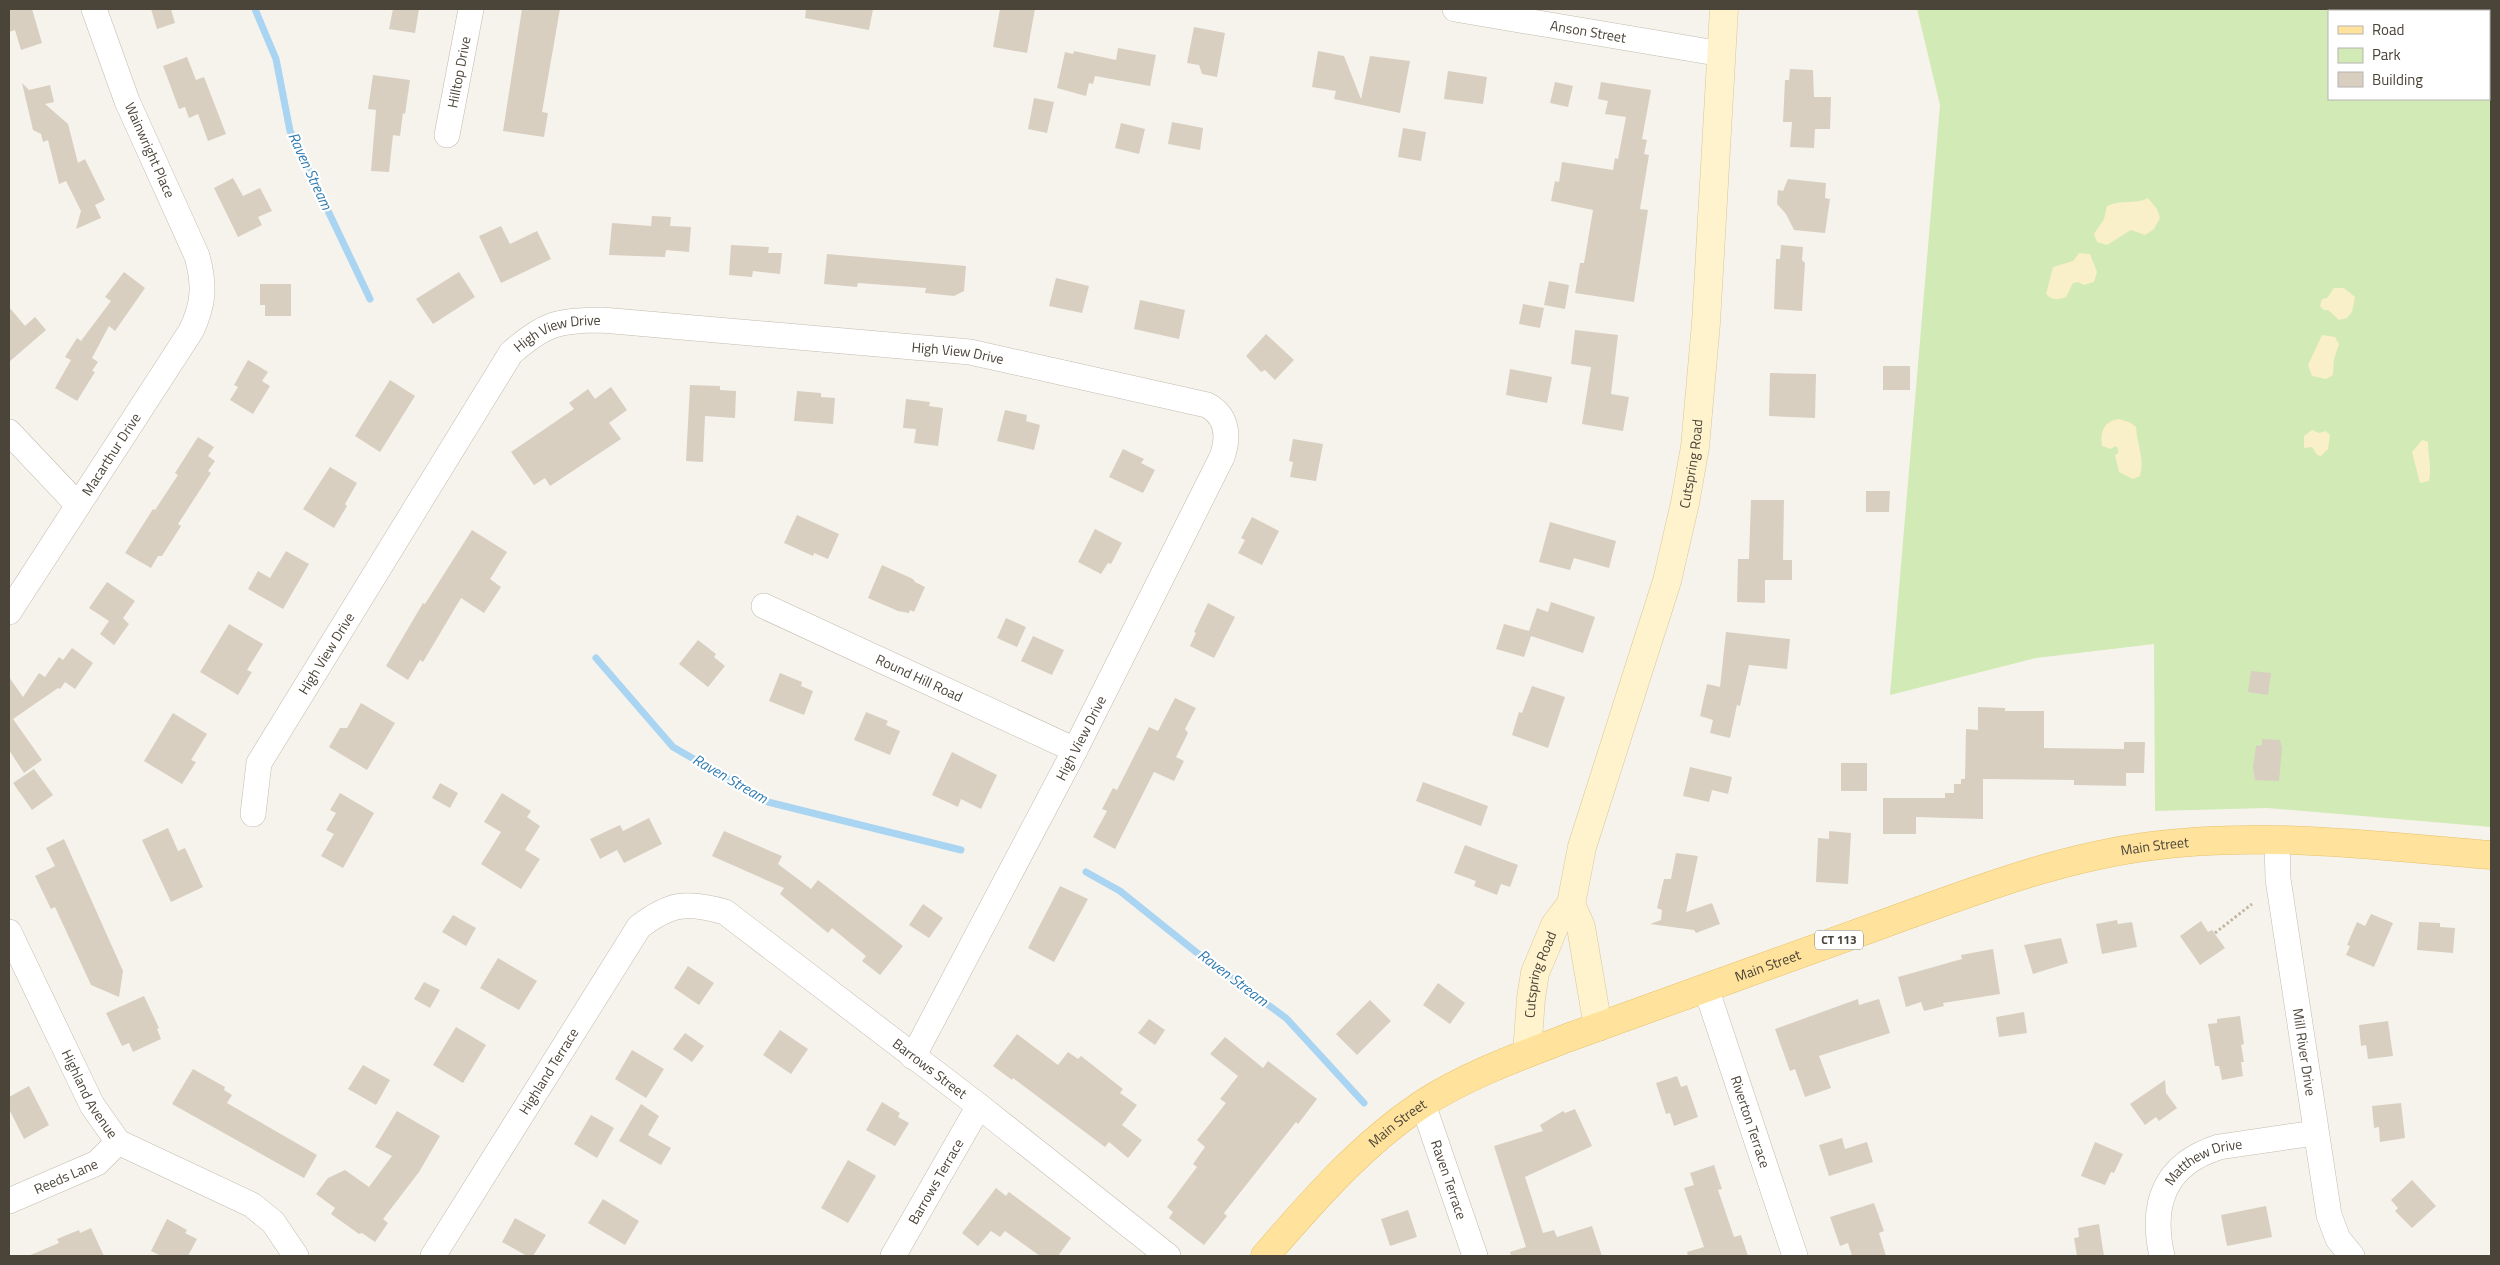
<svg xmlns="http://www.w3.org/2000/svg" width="2500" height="1265" font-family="'Titillium Web',sans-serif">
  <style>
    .green { fill: #d2eab5; fill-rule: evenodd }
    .sand { fill: #f9efc9 }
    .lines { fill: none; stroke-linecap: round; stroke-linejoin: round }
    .stream { stroke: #a9d4f2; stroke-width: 7 }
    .building { fill: #d8cfc1 }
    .street-casing { stroke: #c2bbae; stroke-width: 26 }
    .secondary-casing { stroke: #d6c79b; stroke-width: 29 }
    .primary-casing { stroke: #e6c16a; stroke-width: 29 }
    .path { stroke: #c4b79f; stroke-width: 3; stroke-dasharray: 2.5 2.5; stroke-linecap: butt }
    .street { stroke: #fff; stroke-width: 25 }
    .secondary { stroke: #fff3cd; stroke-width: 28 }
    .primary { stroke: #ffe39c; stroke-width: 28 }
    .labels { text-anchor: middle; stroke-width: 4.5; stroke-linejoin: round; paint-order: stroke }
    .shield { fill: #fff; stroke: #817c74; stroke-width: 1 }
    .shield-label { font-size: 12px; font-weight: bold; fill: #4b4439 }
    .street-label { font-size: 14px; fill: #4b4439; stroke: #fff }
    .water-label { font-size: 15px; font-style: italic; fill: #2e7ab2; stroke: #fff }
  </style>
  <rect width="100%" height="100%" fill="#f6f3ec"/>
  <path class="green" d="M1917,9H2491V827L2267,808L2155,811L2154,644L2036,658L1890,695L1940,105ZM2329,11H2489V99H2329Z"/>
  <g class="sand">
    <path d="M2148,198L2157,209L2160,218L2154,229L2145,235L2131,230L2107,245L2097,242L2094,234L2104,219L2107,206C2121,199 2135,205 2148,198Z"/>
    <path d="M2079,253L2090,254L2097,272L2094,282L2084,285L2078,282L2073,283L2066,297C2057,300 2053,301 2046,294L2053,267L2073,261Z"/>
    <polygon points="2334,288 2344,288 2355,297 2352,312 2347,318 2339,320 2328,310 2324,310 2320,306 2322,299 2327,298"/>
    <polygon points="2322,335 2335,337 2339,344 2334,359 2333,375 2326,379 2312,376 2308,365"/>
    <path d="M2119,419L2131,423L2136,427C2137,444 2145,459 2140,476L2133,479L2119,472L2115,455L2118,453V448L2115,446L2111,449L2102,446C2100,431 2104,421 2119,419Z"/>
    <polygon points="2312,430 2319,433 2326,431 2330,435 2328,449 2321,456 2317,455 2312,447 2304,448 2304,436"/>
    <path d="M2422,440L2428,442C2428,455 2432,467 2429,481L2420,483L2412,452Z"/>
  </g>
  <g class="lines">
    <g class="stream">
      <polyline points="255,9 276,59 290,131 370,299"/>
      <polyline points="596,658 673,747 768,802 961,850"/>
      <polyline points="1086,872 1120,891 1196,952 1286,1018 1364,1103"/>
    </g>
  </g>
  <g class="building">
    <polygon points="9,9 32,9 42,43 21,50 15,30 9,32"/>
    <polygon points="151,9 171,9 175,23 157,29"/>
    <polygon points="393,9 419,9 415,33 389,29"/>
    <polygon points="522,9 560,9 542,112 548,113 544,137 503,131"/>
    <polygon points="806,9 873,9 869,30 805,18"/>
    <polygon points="1000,9 1035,9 1027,53 993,47"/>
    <polygon points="1194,27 1225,33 1217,77 1202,74 1199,65 1187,63"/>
    <polygon points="1118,48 1156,55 1150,86 1095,76 1093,84 1089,83 1086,96 1057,88 1065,52 1073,54 1074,51 1116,60"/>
    <polygon points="1318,51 1344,56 1361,99 1370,56 1410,61 1400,113 1334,99 1336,91 1312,87"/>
    <polygon points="187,57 196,80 204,77 226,134 208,141 198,114 189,118 185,107 179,109 163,66"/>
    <polygon points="1790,69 1813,70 1814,97 1831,97 1830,129 1815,129 1814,148 1790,147 1792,122 1783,122 1785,80 1789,80"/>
    <polygon points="1448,71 1487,77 1483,104 1444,99"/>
    <polygon points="373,75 410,80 405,114 403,113 400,136 393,135 389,172 371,171 376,110 368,109"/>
    <polygon points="1555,82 1573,86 1568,107 1550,103"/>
    <polygon points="1601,82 1651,90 1642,139 1647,140 1644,154 1649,155 1640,209 1648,210 1634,302 1575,293 1580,263 1584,263 1593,210 1551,201 1555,181 1559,182 1562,162 1613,170 1615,158 1618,159 1626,117 1605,114 1608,101 1598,99"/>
    <polygon points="22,83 29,90 50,85 54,102 45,104 68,124 78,163 85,159 105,200 95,205 101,218 76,229 81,211 66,181 59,184 48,140 43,142 41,134 33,130"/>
    <polygon points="1034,98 1054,102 1047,133 1028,129"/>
    <polygon points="1172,122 1203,128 1200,150 1168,144"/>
    <polygon points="1121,123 1145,129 1139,154 1115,148"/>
    <polygon points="1403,128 1426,132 1421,161 1398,157"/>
    <polygon points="233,178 243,196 260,188 272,211 258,217 262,225 238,237 214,188"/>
    <polygon points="1788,179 1826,183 1825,198 1830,199 1825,233 1794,230 1786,214 1777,204 1778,190 1783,191"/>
    <polygon points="652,216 671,217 670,226 691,227 689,252 666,250 665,257 609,255 612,223 651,226"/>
    <polygon points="501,226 510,244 537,231 551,259 501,283 479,236"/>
    <polygon points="731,245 769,247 768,253 782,253 780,274 753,271 752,277 729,275"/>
    <polygon points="1781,245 1803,247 1802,260 1805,263 1802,311 1774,309 1776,259 1780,259"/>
    <polygon points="827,254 966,266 964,291 954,296 925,293 926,288 858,283 857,287 824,284"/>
    <polygon points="124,272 145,288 115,331 109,326 92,358 98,362 92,371 95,372 77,401 55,388 71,360 65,357 77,338 81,341 111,301 105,297"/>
    <polygon points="459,272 475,297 433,324 416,299"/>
    <polygon points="1056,278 1089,286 1082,313 1049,306"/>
    <polygon points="1549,281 1569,285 1565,309 1544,305"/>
    <polygon points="260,284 291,284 291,316 265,316 265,305 260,305"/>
    <polygon points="1140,300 1185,310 1179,339 1134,329"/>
    <polygon points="1523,304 1544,308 1540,328 1519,324"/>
    <polygon points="9,307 25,326 35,317 46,330 9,362"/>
    <polygon points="1575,330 1618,335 1611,394 1629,397 1623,431 1582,424 1591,367 1571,364"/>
    <polygon points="1266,334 1294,360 1275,380 1265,370 1261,372 1246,356"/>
    <polygon points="248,360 268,372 262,381 270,386 253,414 230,400 238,387 234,385"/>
    <rect x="1883" y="366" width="27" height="24"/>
    <polygon points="1510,369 1552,377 1547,403 1506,395"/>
    <polygon points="1770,373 1816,374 1815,418 1769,416"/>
    <polygon points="390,380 415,396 380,452 355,436"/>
    <polygon points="690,385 720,386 720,390 736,391 735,418 705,416 703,462 686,461"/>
    <polygon points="611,387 627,410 609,423 621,439 550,486 545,478 534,485 511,452 574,409 569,403 588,389 595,399"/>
    <polygon points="797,391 821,393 821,397 835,398 833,424 794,421"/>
    <polygon points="906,399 930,402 929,406 943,408 938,446 914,443 916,429 903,428"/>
    <polygon points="1005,410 1027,415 1026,421 1040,425 1034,450 997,441"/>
    <polygon points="198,437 214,447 208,456 215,461 208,471 211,473 178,524 181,526 162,556 158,556 151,568 125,553 153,509 155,510 178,475 175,473"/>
    <polygon points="1293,439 1323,444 1316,481 1290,477 1293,462 1289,461"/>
    <polygon points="1123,449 1144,459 1141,463 1155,470 1143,493 1109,477"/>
    <polygon points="330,467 357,483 345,504 347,506 334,528 303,509"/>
    <polygon points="1866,491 1890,491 1889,512 1866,512"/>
    <polygon points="1751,500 1784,500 1783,560 1792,560 1792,580 1765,580 1765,603 1737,602 1738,559 1749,559"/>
    <polygon points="797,515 839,534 828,559 814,553 813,556 784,543"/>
    <polygon points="1252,517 1279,531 1262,565 1238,553 1245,540 1241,538"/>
    <polygon points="1550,522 1616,541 1609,568 1574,558 1570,570 1539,562"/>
    <polygon points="1095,529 1122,543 1111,564 1108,563 1101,574 1078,562"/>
    <polygon points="472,530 507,552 490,579 501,587 484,613 461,598 423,662 420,660 408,680 386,666 423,603 425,604"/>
    <polygon points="286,551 309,564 283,609 248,589 258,571 270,578"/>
    <polygon points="882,565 913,579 915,582 925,587 914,612 910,610 909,613 898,611 868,598"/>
    <polygon points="107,582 135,601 123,618 129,624 114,645 100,634 109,621 89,608"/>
    <polygon points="1551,602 1595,617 1583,653 1531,636 1524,657 1496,649 1504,624 1529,631 1537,608 1548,612"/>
    <polygon points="1208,603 1235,617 1214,658 1190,646 1196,633 1194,632"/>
    <polygon points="1006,618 1026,627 1017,647 997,638"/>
    <polygon points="229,624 263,644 247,670 252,672 238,695 200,672"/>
    <polygon points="1726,632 1790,639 1787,669 1749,665 1740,706 1737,705 1730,738 1710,733 1713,720 1700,716 1707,684 1720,687"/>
    <polygon points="1033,636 1064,650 1052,675 1021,661"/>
    <polygon points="698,640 716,654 714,657 725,666 708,687 679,664"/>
    <polygon points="72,648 93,663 75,689 65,682 60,689 58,688 13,719 42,760 24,773 9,750 9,677 23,697 39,673 45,677 59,657 63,660"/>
    <polygon points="2251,671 2271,673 2268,695 2248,692"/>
    <polygon points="780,673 802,682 801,686 813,691 804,715 769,701"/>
    <polygon points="1532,686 1565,697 1548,748 1512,735 1519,712 1522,713"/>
    <polygon points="1175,698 1196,708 1185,729 1188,733 1176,757 1184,761 1174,781 1154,772 1115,849 1093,837 1107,811 1102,809 1113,788 1117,790 1149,727 1158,731"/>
    <polygon points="361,703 395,723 367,770 329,747 340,728 347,728"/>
    <polygon points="1978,707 2005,708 2005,711 2044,711 2044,748 2124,749 2124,742 2145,742 2144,773 2126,773 2126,786 2074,785 2074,780 1983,779 1983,819 1916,817 1916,834 1883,834 1883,798 1945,798 1945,793 1954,793 1954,784 1961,784 1961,779 1965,779 1966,729 1978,730"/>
    <polygon points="866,712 888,721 886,725 900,731 890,755 854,740"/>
    <polygon points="173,713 207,734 191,760 196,762 182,784 144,761"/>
    <polygon points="2262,739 2280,740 2282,748 2279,781 2255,780 2253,767 2256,746 2262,745"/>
    <polygon points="952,752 997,775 981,809 961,799 958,807 932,795"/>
    <rect x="1841" y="763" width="26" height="28"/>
    <polygon points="1690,767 1732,777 1728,794 1712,790 1709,802 1683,796"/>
    <polygon points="34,769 53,795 32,810 13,783"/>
    <polygon points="1423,782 1488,806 1481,826 1416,801"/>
    <polygon points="440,783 458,793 450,808 432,798"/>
    <polygon points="340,793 374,813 343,868 321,856 334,834 326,830 336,813 330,810"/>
    <polygon points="502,793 531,811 527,817 540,826 525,850 540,859 521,889 481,864 501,832 484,822"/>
    <polygon points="649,818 662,844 624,863 617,850 600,859 590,839 620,825 623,831"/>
    <polygon points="168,828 178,851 185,848 203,887 171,902 142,840"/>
    <polygon points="724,831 782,856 778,864 811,889 818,880 903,946 880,975 862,961 866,956 832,928 828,933 780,894 784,888 712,856"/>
    <polygon points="1829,831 1851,833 1848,884 1816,882 1818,838 1829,839"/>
    <polygon points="64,839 123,971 119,997 91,985 55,907 51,909 35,876 55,866 46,848"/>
    <polygon points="1465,845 1518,865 1510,887 1501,884 1497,895 1474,886 1476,881 1454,873"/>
    <polygon points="1676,853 1698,856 1686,912 1712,903 1720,924 1696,933 1694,930 1650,924 1661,920 1662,910 1657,908 1664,879 1671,879"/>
    <polygon points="1060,886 1088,899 1054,962 1028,948"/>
    <polygon points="923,904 943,918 929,938 909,925"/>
    <polygon points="2371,914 2393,923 2374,967 2346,955 2350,946 2347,945 2357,922 2365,926"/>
    <polygon points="453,915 476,928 466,946 442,932"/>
    <polygon points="2117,920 2118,924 2132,922 2137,947 2102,954 2096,924"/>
    <polygon points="2201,921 2208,932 2212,930 2225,948 2200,965 2180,936"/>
    <polygon points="2419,922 2440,923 2440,927 2455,928 2453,953 2417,950"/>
    <polygon points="2061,938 2068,963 2033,974 2024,945"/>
    <polygon points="1993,949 2000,994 1943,1003 1944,1006 1924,1011 1921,1002 1906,1007 1898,977 1962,959 1961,955"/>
    <polygon points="498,958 537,981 519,1010 480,988"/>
    <polygon points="688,966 714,983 699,1005 674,988"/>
    <polygon points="424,982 440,990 430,1008 414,999"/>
    <polygon points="1438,983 1465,1003 1450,1024 1423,1005"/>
    <polygon points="144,996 159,1028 157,1029 161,1039 133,1052 129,1043 122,1046 106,1013"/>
    <polygon points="1858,999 1859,1005 1879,999 1890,1033 1819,1056 1831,1088 1805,1097 1795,1069 1790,1071 1775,1029"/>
    <polygon points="1370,1000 1391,1021 1357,1055 1336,1034"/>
    <polygon points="2024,1012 2027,1033 1999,1037 1996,1017"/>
    <polygon points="2240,1016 2244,1044 2241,1045 2244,1062 2241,1062 2243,1076 2222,1080 2219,1066 2215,1066 2208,1024 2217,1023 2217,1019"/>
    <polygon points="1149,1019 1165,1030 1155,1045 1138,1033"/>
    <polygon points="2388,1021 2393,1056 2368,1059 2366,1045 2361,1046 2359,1025"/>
    <polygon points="456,1027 486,1045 463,1083 433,1065"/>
    <polygon points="780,1030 808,1049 791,1074 763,1055"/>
    <polygon points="685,1033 704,1046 692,1062 673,1049"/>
    <polygon points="1017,1034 1058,1065 1068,1052 1078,1059 1081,1056 1123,1089 1120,1093 1137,1105 1122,1125 1142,1140 1128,1158 1109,1142 1105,1147 1013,1078 1012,1080 993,1066"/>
    <polygon points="1225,1037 1263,1068 1268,1061 1317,1099 1298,1124 1296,1122 1224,1213 1227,1216 1204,1245 1169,1218 1173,1212 1167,1207 1197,1167 1193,1164 1205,1147 1197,1140 1226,1103 1220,1099 1238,1076 1210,1054"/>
    <polygon points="632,1050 664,1069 646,1098 615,1079"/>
    <polygon points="363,1065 390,1080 376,1105 348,1089"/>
    <polygon points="193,1069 225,1087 224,1090 232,1095 227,1103 317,1155 304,1178 172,1104"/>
    <polygon points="1677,1076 1681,1087 1687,1085 1698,1117 1674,1126 1670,1113 1666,1114 1656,1083"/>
    <polygon points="2165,1080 2166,1093 2177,1108 2159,1121 2156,1117 2145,1125 2130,1104"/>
    <polygon points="29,1086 49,1125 24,1139 9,1109 9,1097"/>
    <polygon points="882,1102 900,1113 898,1117 909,1123 895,1146 866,1130"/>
    <polygon points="2401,1103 2405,1138 2380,1142 2379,1127 2374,1128 2372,1106"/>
    <polygon points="641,1104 659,1116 648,1135 671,1148 661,1165 619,1141"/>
    <polygon points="1575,1109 1592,1146 1525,1177 1543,1233 1554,1230 1557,1237 1592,1226 1602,1256 1511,1256 1510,1252 1526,1247 1494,1146 1543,1131 1540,1125 1563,1111 1565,1113"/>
    <polygon points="397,1111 440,1136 419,1172 383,1219 388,1223 375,1242 362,1233 359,1234 331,1214 335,1208 316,1194 328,1178 345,1170 369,1187 392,1156 375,1147"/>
    <polygon points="591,1115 614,1128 597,1158 574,1144"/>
    <polygon points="1842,1138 1845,1149 1867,1142 1873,1162 1829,1176 1819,1145"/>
    <polygon points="2095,1142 2123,1154 2114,1173 2111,1172 2105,1185 2081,1176"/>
    <polygon points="848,1160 876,1176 848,1223 821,1208"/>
    <polygon points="1714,1165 1722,1189 1718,1190 1734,1237 1741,1235 1748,1256 1688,1256 1687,1252 1704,1247 1684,1188 1694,1185 1690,1173"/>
    <polygon points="2412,1180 2436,1206 2412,1228 2395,1211 2398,1208 2391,1200"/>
    <polygon points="996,1188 1006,1196 1009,1192 1071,1238 1058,1256 1040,1256 1005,1231 1000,1237 991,1231 978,1246 962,1233"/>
    <polygon points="603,1199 639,1221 625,1245 588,1223"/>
    <polygon points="1874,1203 1884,1231 1879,1233 1886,1256 1852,1256 1848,1243 1840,1246 1830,1217"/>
    <polygon points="2266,1206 2272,1237 2227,1246 2221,1215"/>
    <polygon points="1408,1210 1417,1237 1390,1246 1381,1219"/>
    <polygon points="515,1218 546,1235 533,1256 527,1256 502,1242"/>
    <polygon points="167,1219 187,1230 185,1233 197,1239 188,1256 161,1256 151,1251"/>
    <polygon points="2099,1224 2104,1256 2077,1256 2074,1238 2079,1237 2078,1228"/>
    <polygon points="91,1228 104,1256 28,1256 59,1243 57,1239 79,1230 80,1233"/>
  </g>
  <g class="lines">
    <defs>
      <g id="street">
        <path id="s1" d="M1455,9L1722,54"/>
        <path id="s2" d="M447,135L471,9"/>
        <polyline points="9,432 77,504"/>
        <path id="s3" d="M764,606L1075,750"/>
        <path id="s4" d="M9,612L191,331C204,304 205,285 197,256L127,101L94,9"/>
        <path id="s5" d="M253,814L259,763L511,353C544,324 558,320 602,320L970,352L1207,405C1228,416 1229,437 1222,457L1075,750L913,1057"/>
        <path id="s6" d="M2277,840L2278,879L2329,1215L2338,1239L2352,1256"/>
        <path id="s7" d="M9,932L92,1105L118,1142L252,1205L273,1222L296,1256"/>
        <path id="s8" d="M1706,988L1795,1256"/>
        <path id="s9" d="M1423,1104L1475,1256"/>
        <path id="s10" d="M9,1201L97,1163L118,1142"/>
        <path id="s11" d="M433,1256L639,927C670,903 687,901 725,912L979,1106L1168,1256"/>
        <path id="s12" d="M893,1256L979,1106"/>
        <path id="s13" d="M2162,1256C2150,1203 2165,1164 2219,1147L2315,1133"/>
      </g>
      <g id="secondary">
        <polyline points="1571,904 1581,927 1598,1027"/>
        <path id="s14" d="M1527,1053L1531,998L1535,973L1555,925L1571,904L1582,847L1667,581L1685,503L1695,447L1706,323L1724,9"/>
      </g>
      <g id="primary">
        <path id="s15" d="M1265,1256C1312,1202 1360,1146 1421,1105C1465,1076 1518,1057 1567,1038C1672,1000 1778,962 1883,924C1971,892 2058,858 2151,846C2264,831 2378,846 2491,855"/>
      </g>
    </defs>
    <use href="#street" class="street-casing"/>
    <use href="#secondary" class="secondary-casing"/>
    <use href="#primary" class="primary-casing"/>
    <polyline class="path" points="2215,933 2252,904"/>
    <use href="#street" class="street"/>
    <use href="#secondary" class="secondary"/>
    <use href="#primary" class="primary"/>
  </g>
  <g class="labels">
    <rect class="shield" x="1815" y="930.5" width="48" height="19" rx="4"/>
    <g class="shield-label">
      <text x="1839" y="944">CT 113</text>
    </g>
    <g class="street-label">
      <text dy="5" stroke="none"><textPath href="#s1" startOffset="135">Anson Street</textPath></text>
      <text dy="5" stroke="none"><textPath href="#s2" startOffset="64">Hilltop Drive</textPath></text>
      <text transform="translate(150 150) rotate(66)" y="5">Wainwright Place</text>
      <text dy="5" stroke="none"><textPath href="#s5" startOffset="585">High View Drive</textPath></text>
      <text dy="5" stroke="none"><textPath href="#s5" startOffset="990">High View Drive</textPath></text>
      <text dy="5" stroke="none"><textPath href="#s4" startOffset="188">Macarthur Drive</textPath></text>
      <text dy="5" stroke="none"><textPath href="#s14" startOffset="616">Cutspring Road</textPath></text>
      <text dy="5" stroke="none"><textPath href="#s5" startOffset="180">High View Drive</textPath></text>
      <text dy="5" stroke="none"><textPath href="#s3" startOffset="171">Round Hill Road</textPath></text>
      <text transform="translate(1081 738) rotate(-63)" y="5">High View Drive</text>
      <text dy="5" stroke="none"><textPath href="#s15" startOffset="998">Main Street</textPath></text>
      <text dy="5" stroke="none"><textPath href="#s15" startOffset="592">Main Street</textPath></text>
      <text dy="5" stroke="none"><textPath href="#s14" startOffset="80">Cutspring Road</textPath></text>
      <text dy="5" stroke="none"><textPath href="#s6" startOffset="214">Mill River Drive</textPath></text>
      <text dy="5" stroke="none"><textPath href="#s11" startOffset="738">Barrows Street</textPath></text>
      <text dy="5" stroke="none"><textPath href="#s11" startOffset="218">Highland Terrace</textPath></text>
      <text dy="5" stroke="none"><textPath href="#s7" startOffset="181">Highland Avenue</textPath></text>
      <text dy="5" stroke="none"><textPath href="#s8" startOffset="141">Riverton Terrace</textPath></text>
      <text dy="5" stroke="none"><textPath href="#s15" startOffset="188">Main Street</textPath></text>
      <text dy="5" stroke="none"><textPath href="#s13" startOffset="118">Matthew Drive</textPath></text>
      <text dy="5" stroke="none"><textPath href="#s10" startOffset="62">Reeds Lane</textPath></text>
      <text dy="5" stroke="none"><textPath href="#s9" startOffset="80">Raven Terrace</textPath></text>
      <text dy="5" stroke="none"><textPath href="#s12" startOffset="86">Barrows Terrace</textPath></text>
    </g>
    <g class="water-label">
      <text transform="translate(310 171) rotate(65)" y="5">Raven Stream</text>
      <text transform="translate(730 779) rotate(30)" y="5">Raven Stream</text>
      <text transform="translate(1233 978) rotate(37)" y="5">Raven Stream</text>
    </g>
  </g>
  <rect width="2500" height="1265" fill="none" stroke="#4b4439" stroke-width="20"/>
  <rect x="2328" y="10" width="162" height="90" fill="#ffffff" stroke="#b7b4b0"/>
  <rect x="2338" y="26" width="25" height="8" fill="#ffe39c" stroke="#b7b4b0"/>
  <text x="2372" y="35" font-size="15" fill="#4b4439">Road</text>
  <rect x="2338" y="48" width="25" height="15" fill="#d2eab5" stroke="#b7b4b0"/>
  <text x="2372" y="60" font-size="15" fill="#4b4439">Park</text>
  <rect x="2338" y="72" width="25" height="15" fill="#d8cfc1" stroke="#b7b4b0"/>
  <text x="2372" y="85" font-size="15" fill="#4b4439">Building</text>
</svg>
